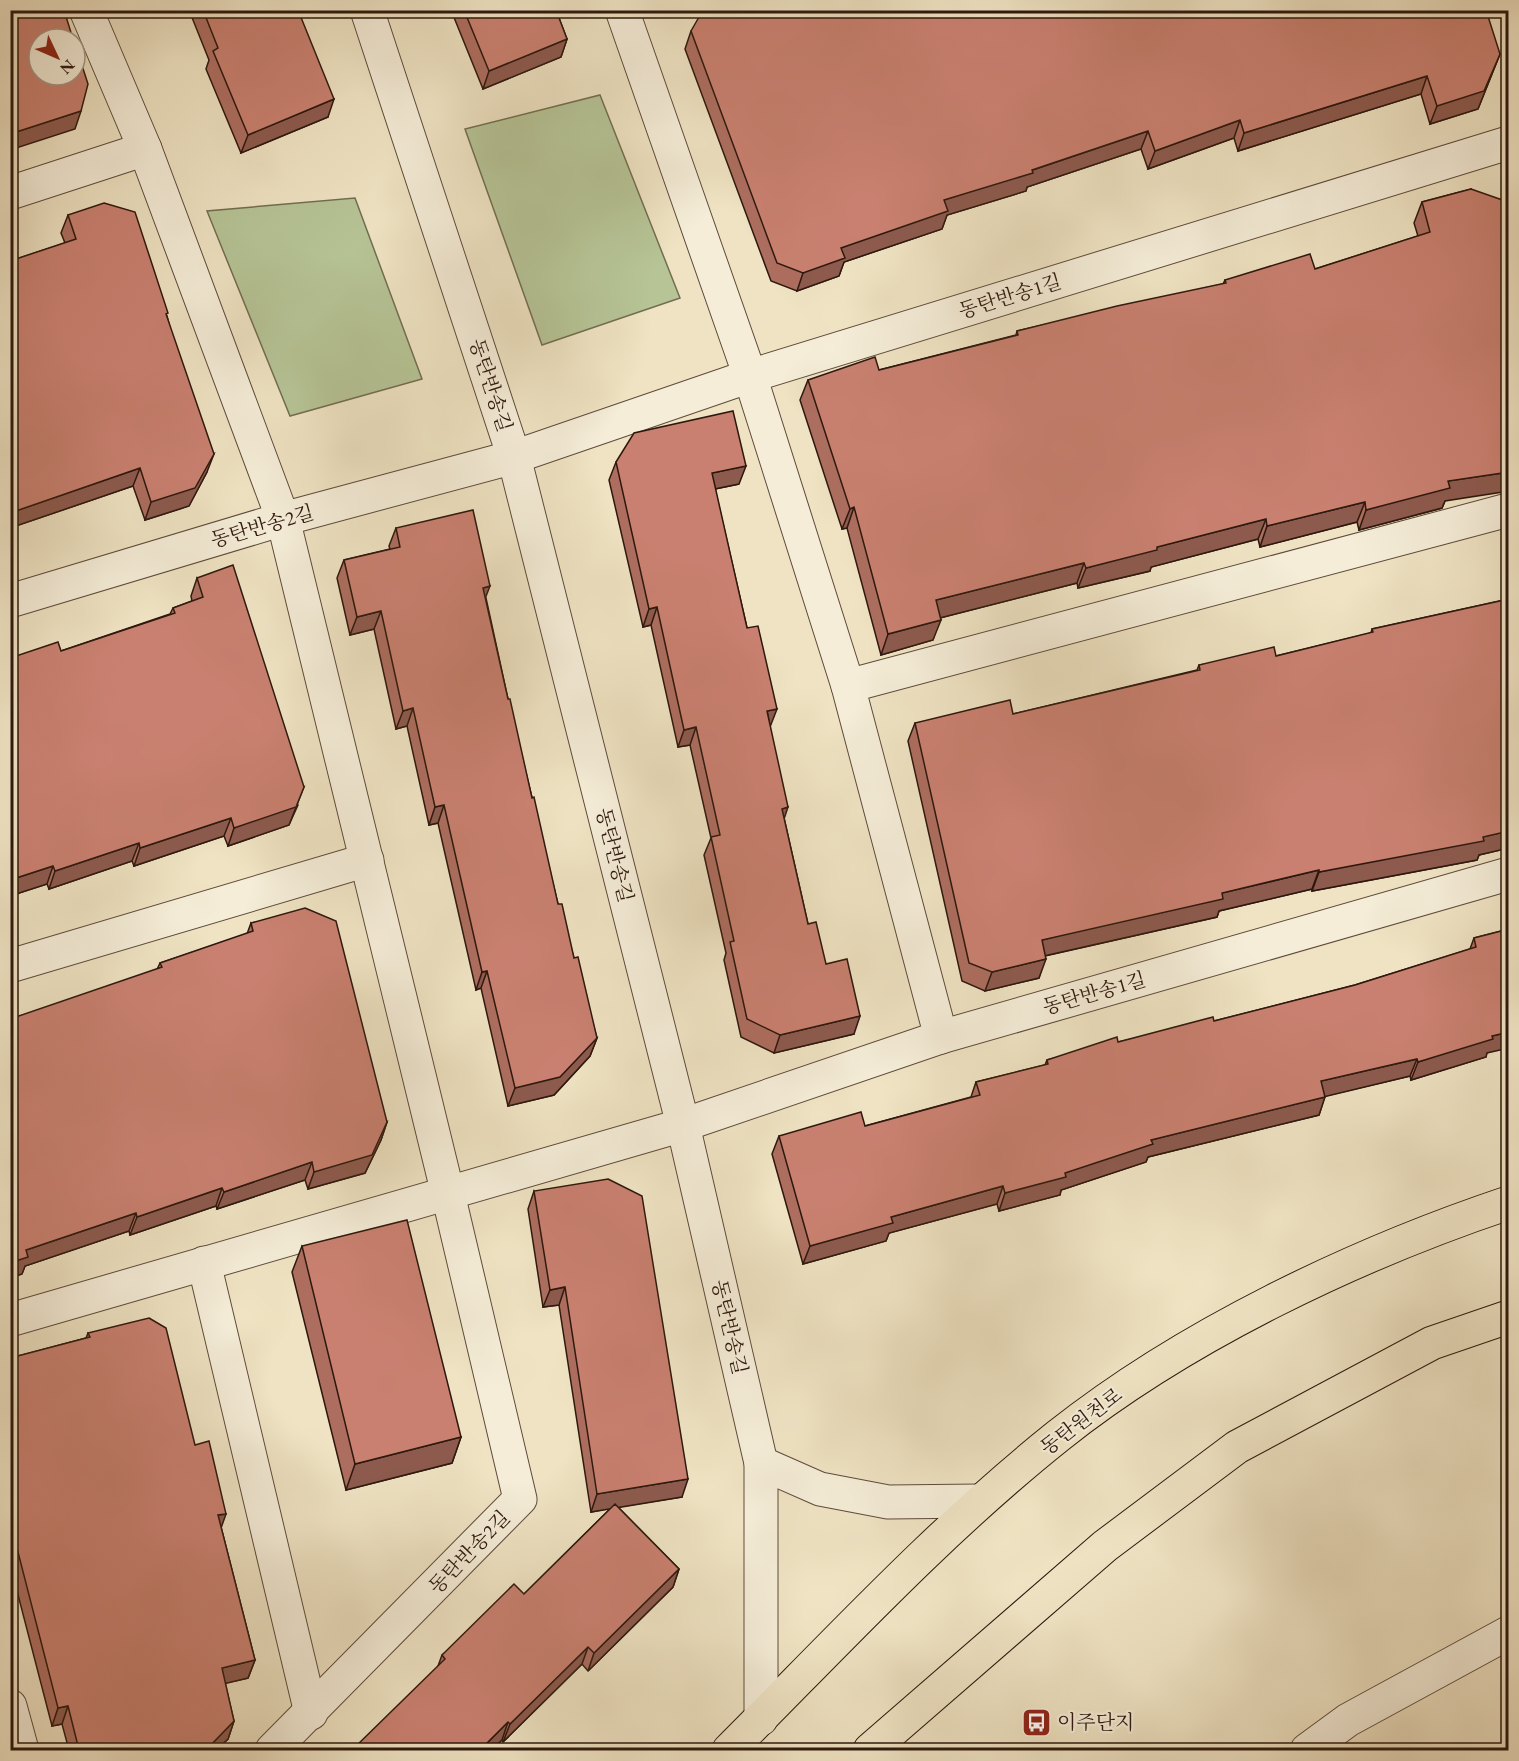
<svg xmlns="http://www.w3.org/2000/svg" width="1519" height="1761" font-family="'EB Garamond','Noto Serif KR',serif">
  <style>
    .green { fill: #b6c496; stroke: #726e52; stroke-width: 1.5 }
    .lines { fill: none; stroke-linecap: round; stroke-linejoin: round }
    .minor-casing { stroke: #5e4b3b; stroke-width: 35 }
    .major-casing { stroke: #2e180e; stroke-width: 35 }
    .minor { stroke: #f5edd8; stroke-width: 33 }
    .major { stroke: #efe3c3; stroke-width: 33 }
    .wall { fill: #ad6e60; stroke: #2e180e; stroke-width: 1.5 }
    .shaded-wall { fill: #8d5a4e; stroke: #2e180e; stroke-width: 1.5 }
    .building { fill: #c98070; stroke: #2e180e; stroke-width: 1.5 }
    .labels { text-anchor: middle; stroke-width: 4.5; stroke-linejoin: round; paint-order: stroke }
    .street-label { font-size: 20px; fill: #2e180e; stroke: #f5edd8 }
    .poi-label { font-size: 20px; fill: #2e180e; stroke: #f5edd8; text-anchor: start }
  </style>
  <rect width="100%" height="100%" fill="#efe3c3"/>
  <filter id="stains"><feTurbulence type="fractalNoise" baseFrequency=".00333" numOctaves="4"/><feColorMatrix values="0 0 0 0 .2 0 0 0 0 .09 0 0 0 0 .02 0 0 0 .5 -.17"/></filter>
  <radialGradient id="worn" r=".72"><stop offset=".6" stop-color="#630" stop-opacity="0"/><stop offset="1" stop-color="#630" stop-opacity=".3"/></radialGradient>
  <g class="green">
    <polygon points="600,95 680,298 542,345 465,129"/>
    <polygon points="355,198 422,379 290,416 207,211"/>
  </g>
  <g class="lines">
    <defs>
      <g id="minor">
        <polyline points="86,10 145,149 283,519 448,1194 520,1499 272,1750"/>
        <polyline points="367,10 514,457 683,1125 761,1463 761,1719"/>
        <polyline points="622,10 750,376 848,686 941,1037"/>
        <polyline points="10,193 145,149"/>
        <polyline points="10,601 283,519 514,457 750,376 1508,143"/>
        <polyline points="848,686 1508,510"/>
        <polyline points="10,966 367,860"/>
        <polyline points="204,1263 311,1713"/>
        <polyline points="10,1320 683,1125 941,1037 1508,874"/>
        <polyline points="761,1463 820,1489 888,1502 980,1501"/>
        <polyline points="10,1706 22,1750"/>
        <polyline points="1307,1750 1348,1720 1508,1633"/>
      </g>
      <g id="major">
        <path d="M729,1750C836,1643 939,1531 1058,1436C1185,1335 1356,1254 1508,1203"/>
        <polyline points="870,1750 1105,1546 1237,1447 1432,1343 1508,1317"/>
      </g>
    </defs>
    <use href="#minor" class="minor-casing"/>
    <use href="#major" class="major-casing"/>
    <use href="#minor" class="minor"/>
    <use href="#major" class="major"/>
  </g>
  <g class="wall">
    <polygon points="189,10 298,10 328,117 241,153 206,69 209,60"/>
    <polygon points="451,10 556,10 567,39 561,57 483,89"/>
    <polygon points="691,31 1500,54 1478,109 1430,124 1421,94 1238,151 1234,138 1148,169 1141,149 1027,187 1026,191 947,215 942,229 844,262 839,276 797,291 771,281 685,49"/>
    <polygon points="1471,189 1445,501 1442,508 1359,530 1357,522 1260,547 1258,539 1151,567 1150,571 1078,588 1077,583 940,618 933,640 881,655 847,528 842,529 800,400 808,380 879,370 1016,335 1017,331 1223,284 1225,280 1315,269 1418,236 1414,223 1422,202"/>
    <polygon points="68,215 167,316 207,472 189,506 145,520 133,486 10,528 10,261 65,243 61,233"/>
    <polygon points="616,462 739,484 715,489 770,727 784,818 808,924 826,964 854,1034 774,1053 741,1037 724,960 726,953 704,855 711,838 690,745 678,747 651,625 643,627 609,480"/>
    <polygon points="396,528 486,598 508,699 558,904 574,958 597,1038 590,1056 554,1095 508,1106 481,988 476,990 438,823 429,825 407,726 396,729 374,629 350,635 337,578 344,560 390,549 389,546"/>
    <polygon points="197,578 298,805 289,825 228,846 224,836 134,866 132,861 49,889 47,884 10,896 10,658 61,651 170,614 173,608 192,601 191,596"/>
    <polygon points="1509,599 1509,848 1479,855 1477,860 1312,891 1312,889 1219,911 1217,917 1045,956 1039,978 985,991 962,981 908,741 915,723 1013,714 1197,670 1199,665 1276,656 1371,633 1372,629"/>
    <polygon points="251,923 387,1122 381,1140 365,1173 308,1189 305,1180 217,1209 216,1206 130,1235 129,1231 25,1266 22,1274 10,1278 160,963 247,934"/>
    <polygon points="1509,929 1486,1057 1411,1080 1410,1076 1325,1096 1319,1115 1148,1157 1146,1162 1061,1190 1060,1195 999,1211 997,1204 889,1233 886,1241 803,1264 772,1154 779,1136 865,1126 971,1097 976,1082 1045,1065 1047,1060 1118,1042 1214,1021 1355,985 1470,949 1474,938"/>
    <polygon points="534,1191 682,1497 618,1507 679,1569 673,1587 588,1671 582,1664 503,1742 438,1666 442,1655 524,1594 611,1508 591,1512 559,1305 543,1307 528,1209"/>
    <polygon points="302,1246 461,1437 452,1463 346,1490 292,1272"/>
    <polygon points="88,1333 195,1445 221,1527 255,1660 248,1678 225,1683 234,1721 228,1739 216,1750 69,1750 62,1724 52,1726 10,1564 10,1358 86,1338"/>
  </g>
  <g class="shaded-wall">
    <polygon points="567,39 561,57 483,89 489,71"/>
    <polygon points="1500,54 1478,109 1430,124 1437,106"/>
    <polygon points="1427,76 1421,94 1238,151 1244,133"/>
    <polygon points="334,99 328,117 241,153 248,135"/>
    <polygon points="81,111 75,129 10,150 10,134"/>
    <polygon points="1240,120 1234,138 1148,169 1155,151"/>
    <polygon points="1148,131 1141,149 1027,187 1026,191 947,215 942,229 844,262 839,276 797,291 803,273 841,248 944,200"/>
    <polygon points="214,454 207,472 189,506 145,520 151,502"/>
    <polygon points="746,466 739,484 705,491 712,473"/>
    <polygon points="140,468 133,486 10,528 10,513"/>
    <polygon points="1509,472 1509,491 1445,501 1442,508 1359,530 1366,510 1448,481"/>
    <polygon points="1365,502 1357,522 1260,547 1267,526"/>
    <polygon points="854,507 847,528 842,529 850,509"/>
    <polygon points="1266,519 1258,539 1151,567 1150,571 1078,588 1086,568 1157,547"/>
    <polygon points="1084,563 1077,583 928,621 936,600"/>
    <polygon points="490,586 483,604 483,588"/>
    <polygon points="657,607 651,625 643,627 649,609"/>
    <polygon points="381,611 374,629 350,635 357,617"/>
    <polygon points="941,620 933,640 881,655 888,634"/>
    <polygon points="413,708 407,726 396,729 403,711"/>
    <polygon points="777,709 770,727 767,711"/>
    <polygon points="696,727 690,745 678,747 684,730"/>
    <polygon points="304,787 289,825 228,846 234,828"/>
    <polygon points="444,805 438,823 429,825 435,807"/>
    <polygon points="788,807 782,825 782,809"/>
    <polygon points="231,818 224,836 134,866 140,848"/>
    <polygon points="1509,831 1509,848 1479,855 1477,860 1312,891 1319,872"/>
    <polygon points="139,843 132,861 49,889 55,871"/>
    <polygon points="53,866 47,884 10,896 10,880"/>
    <polygon points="1319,870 1312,889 1219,911 1217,917 1035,958 1042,940 1222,893"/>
    <polygon points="1046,959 1039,978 985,991 992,972"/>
    <polygon points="487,971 481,988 476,990 482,972"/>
    <polygon points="860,1016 854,1034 774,1053 780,1035"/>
    <polygon points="1509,1032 1509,1048 1487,1053 1486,1057 1411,1080 1418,1062 1492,1036"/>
    <polygon points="597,1038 590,1056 554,1095 508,1106 515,1088"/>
    <polygon points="1417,1059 1410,1076 1315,1099 1321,1081"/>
    <polygon points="1325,1097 1319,1115 1148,1157 1146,1162 1061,1190 1060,1195 999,1211 1005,1193 1065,1173 1151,1140"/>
    <polygon points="387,1122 381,1140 365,1173 308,1189 314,1172"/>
    <polygon points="312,1162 305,1180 217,1209 224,1192"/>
    <polygon points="1003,1186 997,1204 889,1233 886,1241 803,1264 810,1246 891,1217"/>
    <polygon points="222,1188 216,1206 130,1235 137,1217"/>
    <polygon points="136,1213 129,1231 25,1266 22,1274 10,1278 10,1263 26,1250"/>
    <polygon points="565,1287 559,1305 543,1307 550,1290"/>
    <polygon points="461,1437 452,1463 346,1490 355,1464"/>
    <polygon points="688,1479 682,1497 591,1512 597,1494"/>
    <polygon points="226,1514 220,1531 218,1515"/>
    <polygon points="679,1569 673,1587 588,1671 594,1653"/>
    <polygon points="588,1647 582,1664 503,1742 510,1724"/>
    <polygon points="255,1660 248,1678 215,1686 222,1668"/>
    <polygon points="68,1706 62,1724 52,1726 58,1708"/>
    <polygon points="234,1721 228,1739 216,1750 206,1750"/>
    <polygon points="508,1722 502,1740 491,1750 480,1750"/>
  </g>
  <g class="building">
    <polygon points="10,10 64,10 73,39 39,39 39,75 75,75 75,44 88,84 81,111 10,134"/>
    <polygon points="203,10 298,10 334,99 248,135 213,51 218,48"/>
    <polygon points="464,10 556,10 567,39 489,71"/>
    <polygon points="716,10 1486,10 1500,54 1484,91 1437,106 1427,76 1244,133 1240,120 1155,151 1148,131 1032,170 1033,173 944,200 948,211 841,248 845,258 803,273 777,263 691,31 699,17"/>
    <polygon points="1471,189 1508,202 1509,203 1509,472 1448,481 1450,488 1366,510 1365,502 1267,526 1266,519 1157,547 1157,550 1086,568 1084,563 936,600 941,620 888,634 854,507 850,509 808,380 875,357 879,370 1018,335 1017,331 1117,306 1226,283 1225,280 1310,254 1315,269 1430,232 1422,202"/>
    <polygon points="104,203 135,212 168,313 166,314 214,454 195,488 151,502 140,468 10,513 10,261 76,239 68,215"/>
    <polygon points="733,411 746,466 712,473 747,628 758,626 777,709 767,711 788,807 782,809 808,924 816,922 826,964 847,959 860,1016 780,1035 747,1019 730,942 734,941 711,837 720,835 696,727 684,730 657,607 649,609 616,462 634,433"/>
    <polygon points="473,510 490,586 483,588 508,699 510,699 532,798 534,797 558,904 562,904 574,958 578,957 597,1038 560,1077 515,1088 487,971 482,972 444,805 435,807 413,708 403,711 381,611 357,617 344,560 400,547 396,528"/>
    <polygon points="233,565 304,787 296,807 234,828 231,818 140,848 139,843 55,871 53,866 10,880 10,658 58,642 61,651 175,613 173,608 203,597 197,578"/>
    <polygon points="1509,599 1509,831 1483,837 1484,841 1319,872 1319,870 1222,893 1223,899 1042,940 1046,959 992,972 969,963 915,723 1010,700 1013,714 1200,670 1199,665 1274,647 1276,656 1373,632 1372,629"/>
    <polygon points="305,908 336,921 387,1122 372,1155 314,1172 312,1162 224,1192 222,1188 137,1217 136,1213 26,1250 28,1257 10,1263 10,1019 162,967 160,963 253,931 251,923"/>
    <polygon points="1509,929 1509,1032 1492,1036 1493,1039 1418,1062 1417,1059 1321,1081 1325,1097 1151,1140 1153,1144 1065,1173 1066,1177 1005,1193 1003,1186 891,1217 893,1223 810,1246 779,1136 861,1112 865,1126 980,1095 976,1082 1048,1064 1047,1060 1117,1037 1118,1042 1213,1017 1214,1021 1355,985 1476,947 1474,938"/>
    <polygon points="608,1179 642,1196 688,1479 597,1494 565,1287 550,1290 534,1191"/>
    <polygon points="407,1220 461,1437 355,1464 302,1246"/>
    <polygon points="149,1318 166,1328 195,1445 209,1441 226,1514 218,1515 255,1660 222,1668 234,1721 206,1750 79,1750 68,1706 58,1708 10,1521 10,1358 90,1337 88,1333"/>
    <polygon points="615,1504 679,1569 594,1653 588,1647 510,1724 508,1722 480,1750 352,1750 445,1659 442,1655 514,1584 524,1594"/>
  </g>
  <defs>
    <symbol id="bus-square" viewBox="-11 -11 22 22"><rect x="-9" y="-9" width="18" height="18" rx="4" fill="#8f2418" stroke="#f5edd8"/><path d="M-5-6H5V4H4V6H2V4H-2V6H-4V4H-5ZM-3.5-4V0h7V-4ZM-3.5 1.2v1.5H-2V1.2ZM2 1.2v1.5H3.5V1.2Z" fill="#fff"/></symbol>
  </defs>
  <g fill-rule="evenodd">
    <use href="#bus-square" x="1020" y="1706" width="33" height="33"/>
  </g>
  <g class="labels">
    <g class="street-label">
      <text transform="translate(1010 296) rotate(-17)" y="7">동탄반송1길</text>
      <text transform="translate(491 385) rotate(72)" y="7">동탄반송길</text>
      <text transform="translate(262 526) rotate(-16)" y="7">동탄반송2길</text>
      <text transform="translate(615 855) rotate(76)" y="7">동탄반송길</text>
      <text transform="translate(1094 993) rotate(-16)" y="7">동탄반송1길</text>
      <text transform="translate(730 1327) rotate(77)" y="7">동탄반송길</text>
      <text transform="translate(1081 1421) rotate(-37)" y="7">동탄원천로</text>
      <text transform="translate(469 1552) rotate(-46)" y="7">동탄반송2길</text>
    </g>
    <g class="poi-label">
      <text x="1057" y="1729">이주단지</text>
    </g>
  </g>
  <rect width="1519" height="1761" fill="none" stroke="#efe3c3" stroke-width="36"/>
  <rect x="12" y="12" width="1495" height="1737" fill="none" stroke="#2e180e" stroke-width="3"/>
  <rect x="18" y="18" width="1483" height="1725" fill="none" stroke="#2e180e" stroke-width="1.5"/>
  <g transform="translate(57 57) rotate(134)"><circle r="28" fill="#f5edd8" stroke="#a59887" stroke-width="1.5"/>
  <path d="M0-4.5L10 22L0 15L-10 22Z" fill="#8f2418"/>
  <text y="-9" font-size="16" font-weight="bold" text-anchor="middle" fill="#2e180e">N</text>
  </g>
  <rect width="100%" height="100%" filter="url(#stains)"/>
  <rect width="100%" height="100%" fill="url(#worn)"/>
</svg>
